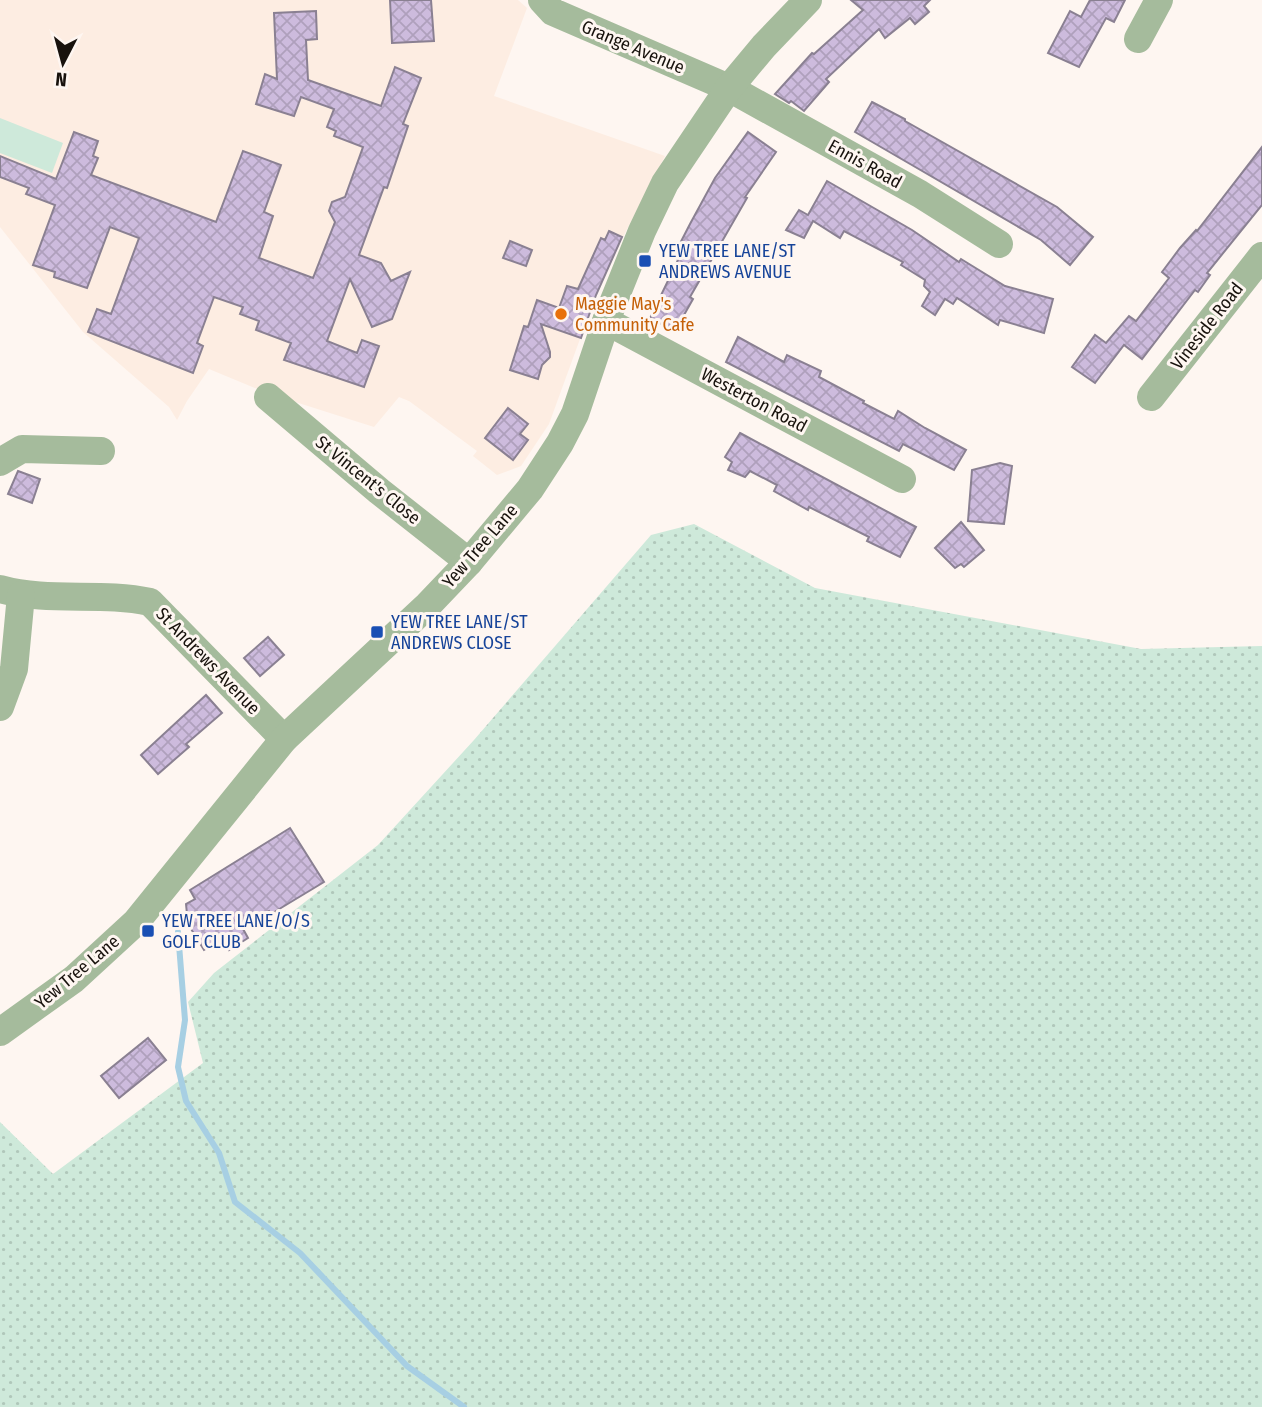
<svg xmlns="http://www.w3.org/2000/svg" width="1262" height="1407" font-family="'Fira Sans Condensed',sans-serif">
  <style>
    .built { fill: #fdede2 }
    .grass { fill: url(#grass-dots) }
    .green { fill: #cee9da }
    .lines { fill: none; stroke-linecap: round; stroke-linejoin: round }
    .stream { stroke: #a7cfe3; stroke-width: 6 }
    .building { fill: url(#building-cross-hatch); stroke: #8a8092; stroke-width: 2 }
    .minor { stroke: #a5bb9c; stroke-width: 28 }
    .transit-dot { fill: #1a4fb4; stroke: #fef6f1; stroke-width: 2.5 }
    .food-dot { fill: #e8710a; stroke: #fef6f1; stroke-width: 2.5 }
    .labels { text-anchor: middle; stroke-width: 6; stroke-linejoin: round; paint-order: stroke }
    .street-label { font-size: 18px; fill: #18120d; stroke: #fef6f1 }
    .transit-label { font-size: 18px; fill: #164399; stroke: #fef6f1; text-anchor: start }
    .food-label { font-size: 18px; fill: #c56008; stroke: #fef6f1; text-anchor: start }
  </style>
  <defs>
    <pattern id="grass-dots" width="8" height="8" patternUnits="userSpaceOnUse" patternTransform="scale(1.75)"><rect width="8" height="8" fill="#cee9da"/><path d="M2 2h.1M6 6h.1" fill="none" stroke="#b0c7ba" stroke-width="1.8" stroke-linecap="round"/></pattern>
    <pattern id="building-cross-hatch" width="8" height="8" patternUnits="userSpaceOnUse" patternTransform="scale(1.75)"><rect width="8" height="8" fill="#cdbbdd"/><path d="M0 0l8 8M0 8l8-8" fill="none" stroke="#afa0bc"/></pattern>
  </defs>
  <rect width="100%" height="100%" fill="#fef6f1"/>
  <polygon class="built" points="0,0 518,0 527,8 494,96 665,156 623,237 596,295 549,424 521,466 497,475 473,456 477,451 409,401 399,397 374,427 267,393 209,369 187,401 177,420 169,407 83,332 0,227"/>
  <polygon class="grass" points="694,524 815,588 1141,649 1262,646 1262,1407 0,1407 0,1122 53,1174 203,1063 188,1002 214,973 378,845 474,740 651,535"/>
  <polygon class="green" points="0,118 63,143 52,173 0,153"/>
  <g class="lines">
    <polyline class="stream" points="178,932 185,1020 178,1067 186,1101 219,1153 235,1202 300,1253 407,1366 464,1407"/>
  </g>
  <g class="building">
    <polygon points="390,0 431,0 434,41 392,43"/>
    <polygon points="851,0 930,0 924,6 929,12 915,24 910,18 885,38 879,29 826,79 829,82 804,111 791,101 789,103 775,94 812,53 814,54 863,10"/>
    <polygon points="1090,0 1125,0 1114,22 1106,18 1079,67 1048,53 1070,11 1081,17"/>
    <polygon points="316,11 317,39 306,40 308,80 381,106 395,67 421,78 403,124 408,126 387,188 384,187 359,255 381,263 391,281 410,272 392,319 372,327 350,279 327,341 357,353 362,340 379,346 364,387 284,360 291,343 256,330 259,321 240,314 243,307 214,297 197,343 203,346 193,373 88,332 97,309 111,314 139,238 110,227 87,288 54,277 55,272 33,265 55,205 26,194 29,188 0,177 0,156 56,179 74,132 98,141 93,156 98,158 91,175 216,222 243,151 281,165 264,212 273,216 259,258 313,278 335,222 329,211 332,202 345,197 363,147 334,136 336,131 327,127 334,109 301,97 294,116 256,104 265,74 277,79 274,13"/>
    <polygon points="872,102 905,119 905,121 1057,207 1093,237 1070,265 1041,240 855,132"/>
    <polygon points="748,132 776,152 745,197 747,198 690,297 693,299 675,331 650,318 678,260 673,257 690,224 715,178"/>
    <polygon points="1262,147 1262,205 1207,273 1210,275 1198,292 1195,290 1142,359 1124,345 1095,383 1072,367 1095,335 1106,343 1129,316 1136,321 1169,278 1162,272 1180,248 1196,230 1197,231"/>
    <polygon points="827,181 912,230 959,262 961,259 1005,286 1053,299 1044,333 1000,320 998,325 957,298 953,304 945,299 935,315 922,306 930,292 924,286 925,280 901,265 903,262 844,231 840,238 813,221 804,238 786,230 799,210 808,215"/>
    <polygon points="609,231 622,237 596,295 581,338 541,324 550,352 550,357 542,365 538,379 510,370 524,326 528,327 537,300 559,308 567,286 578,289 601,238 605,240"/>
    <polygon points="510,241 532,250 526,266 503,258"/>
    <polygon points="738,337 784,362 787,355 821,371 819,377 864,401 863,403 894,419 898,411 925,428 966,450 954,470 903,444 899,451 726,362"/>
    <polygon points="508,408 528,424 520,434 528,440 513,460 485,438"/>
    <polygon points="740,433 916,527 900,557 867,541 869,537 809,507 808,510 774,491 777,485 750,471 745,477 728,470 732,462 725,457"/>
    <polygon points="1000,463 1012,466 1004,524 968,521 972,470"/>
    <polygon points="18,471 40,479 32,503 8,494"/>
    <polygon points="961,522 984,550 964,567 961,564 955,568 935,548"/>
    <polygon points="268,637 284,655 260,676 244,658"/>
    <polygon points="206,695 222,713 186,744 189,747 158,774 141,755"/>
    <polygon points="290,828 324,882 271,914 269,911 242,927 248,938 229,950 223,939 204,950 188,924 186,904 195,899 190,890"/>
    <polygon points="148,1038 166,1060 119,1098 101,1076"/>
  </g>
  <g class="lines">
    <g class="minor">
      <polyline points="542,0 553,12 729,88 920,194 999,244"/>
      <polyline points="1138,39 1159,0"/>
      <polyline points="606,321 902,479"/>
      <polyline points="268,397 379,491 469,562"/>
      <polyline points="1151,397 1262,256"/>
      <polyline points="0,462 22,449 101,451"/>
      <path d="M0,589C49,603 101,591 150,602L284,739"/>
      <polyline points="0,707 14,669 21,595"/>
      <polyline points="0,1032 74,979 136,922 284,739 428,605 469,562 530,489 560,443 575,414 609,313 642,231 665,183 729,88 764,46 808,0"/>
    </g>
  </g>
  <g class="transit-dot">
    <rect x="638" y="254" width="14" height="14" rx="3.5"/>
    <rect x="370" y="625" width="14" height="14" rx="3.5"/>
    <rect x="141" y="924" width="14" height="14" rx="3.5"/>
  </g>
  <circle class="food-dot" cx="561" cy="314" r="7"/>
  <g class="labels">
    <g class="street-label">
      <text transform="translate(633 47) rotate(23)" y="6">Grange Avenue</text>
      <text transform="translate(865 164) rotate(29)" y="6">Ennis Road</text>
      <text transform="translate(1207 326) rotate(-52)" y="6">Vineside Road</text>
      <text transform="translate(754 400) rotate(28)" y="6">Westerton Road</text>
      <text transform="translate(368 480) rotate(39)" y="6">St Vincent's Close</text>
      <text transform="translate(480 546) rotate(-49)" y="6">Yew Tree Lane</text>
      <text transform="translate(208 661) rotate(46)" y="6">St Andrews Avenue</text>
      <text transform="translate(77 972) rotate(-40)" y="6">Yew Tree Lane</text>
    </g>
    <g class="transit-label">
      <text x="659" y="257">YEW TREE LANE/ST<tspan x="659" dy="21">ANDREWS AVENUE</tspan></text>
      <text x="391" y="628">YEW TREE LANE/ST<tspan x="391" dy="21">ANDREWS CLOSE</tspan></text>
      <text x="162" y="927">YEW TREE LANE/O/S<tspan x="162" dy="21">GOLF CLUB</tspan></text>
    </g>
    <g class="food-label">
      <text x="575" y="310">Maggie May's<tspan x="575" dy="21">Community Cafe</tspan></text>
    </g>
  </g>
  <g transform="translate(63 63) rotate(186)" stroke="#fef6f1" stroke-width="5" paint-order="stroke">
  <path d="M0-5L12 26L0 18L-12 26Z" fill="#18120d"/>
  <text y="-10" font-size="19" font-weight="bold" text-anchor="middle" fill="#18120d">N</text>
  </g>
</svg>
